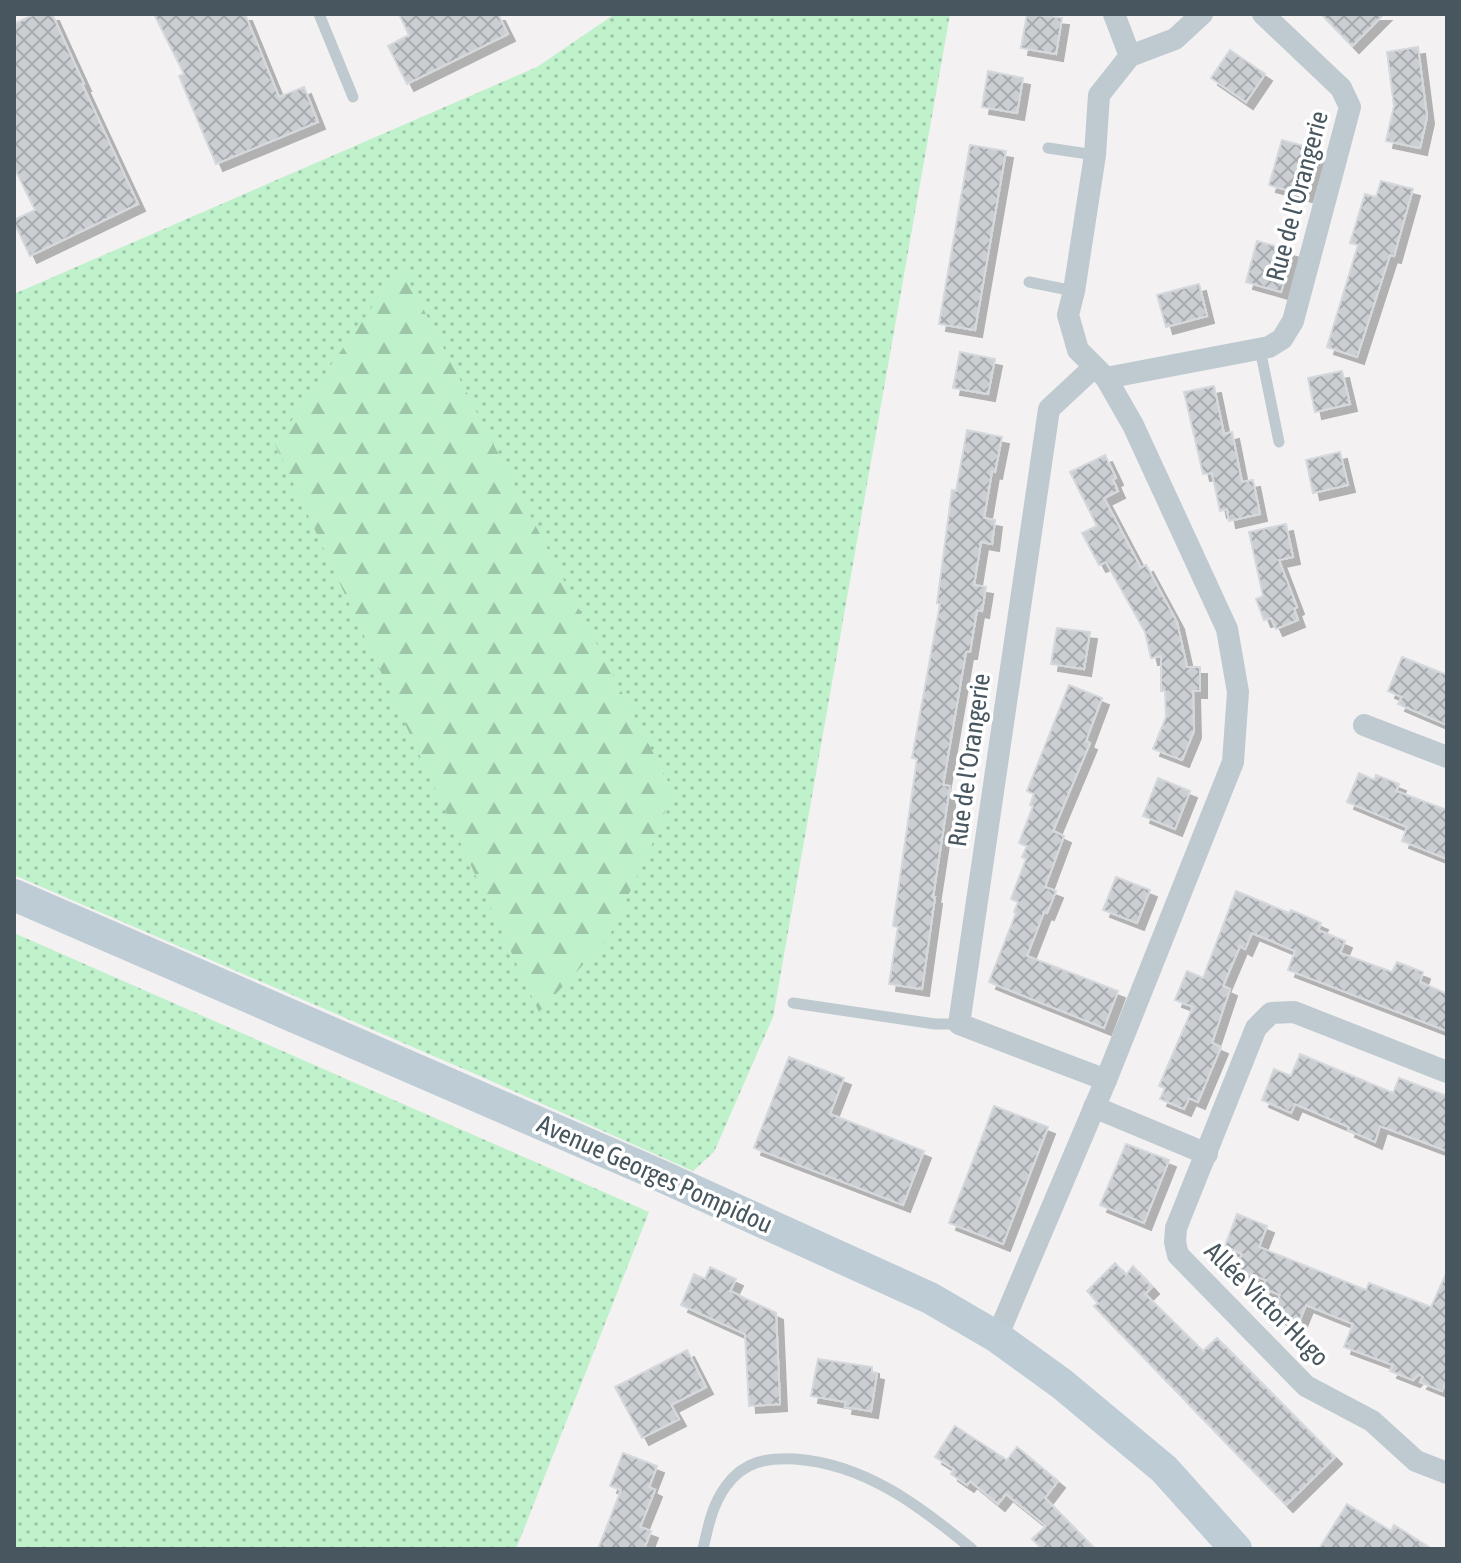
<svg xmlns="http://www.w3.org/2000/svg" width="1461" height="1563" font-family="'Asap Condensed',sans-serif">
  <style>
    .grass { fill: url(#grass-dots) }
    .forest { fill: url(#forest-firs) }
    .building { fill: url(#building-cross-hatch); stroke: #d5d8dc; stroke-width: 2; filter: url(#shadow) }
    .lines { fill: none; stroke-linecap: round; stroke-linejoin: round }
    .service { stroke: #becad0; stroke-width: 11 }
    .minor { stroke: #becad0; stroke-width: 22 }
    .secondary { stroke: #beccd5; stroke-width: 32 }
    .labels { text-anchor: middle; stroke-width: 7; stroke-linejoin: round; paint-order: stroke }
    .street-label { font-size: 26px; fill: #48575f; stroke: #fff }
  </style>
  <defs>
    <pattern id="grass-dots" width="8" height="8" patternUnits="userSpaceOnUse" patternTransform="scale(2)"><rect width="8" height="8" fill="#bff1cb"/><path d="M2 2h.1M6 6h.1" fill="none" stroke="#9dc6a8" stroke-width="1.8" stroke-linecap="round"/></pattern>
    <pattern id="forest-firs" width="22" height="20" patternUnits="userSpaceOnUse" patternTransform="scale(2)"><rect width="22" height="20" fill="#bff1cb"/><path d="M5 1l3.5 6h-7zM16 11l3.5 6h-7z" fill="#9dc6a8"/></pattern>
    <pattern id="building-cross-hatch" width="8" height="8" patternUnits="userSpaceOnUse" patternTransform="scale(2)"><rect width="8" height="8" fill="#cbcfd3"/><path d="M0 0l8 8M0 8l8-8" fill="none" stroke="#a7abae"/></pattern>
    <filter id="shadow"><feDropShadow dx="7" dy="7" stdDeviation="0" flood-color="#0004"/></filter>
  </defs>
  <rect width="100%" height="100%" fill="#f3f1f1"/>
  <g class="grass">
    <polygon points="615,14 950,14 773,1017 714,1152 693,1171 480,1076 14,875 14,294 537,67"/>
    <polygon points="14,933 649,1212 516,1549 14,1549"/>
  </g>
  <polygon class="forest" points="401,266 672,789 660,827 609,937 539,1012 275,444"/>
  <g class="building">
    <polygon points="35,14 52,14 84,84 82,84 138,204 30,256 14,222 14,220 35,210 14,167 14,24"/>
    <polygon points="154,14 245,14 279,97 304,87 318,122 216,164 179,76 184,74"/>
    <polygon points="399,14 498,14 508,34 407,84 388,46 409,35"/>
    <polygon points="1027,14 1062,18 1056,54 1021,48"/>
    <polygon points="1321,14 1384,14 1352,46"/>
    <polygon points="1418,47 1427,117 1420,148 1386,141 1394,106 1387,52"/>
    <polygon points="1230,50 1265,74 1246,102 1211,78"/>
    <polygon points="988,71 1023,78 1017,113 982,107"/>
    <polygon points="1282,140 1318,150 1305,195 1269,185"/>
    <polygon points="970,145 1006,151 975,330 939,324"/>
    <polygon points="1381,181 1413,189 1394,256 1390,255 1357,357 1327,347 1358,245 1350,243 1365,194 1376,197"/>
    <polygon points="1257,241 1293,251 1281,292 1246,282"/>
    <polygon points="1199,284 1207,316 1166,327 1157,295"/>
    <polygon points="960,352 995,359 988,394 953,388"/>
    <polygon points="1342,371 1350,404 1315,412 1308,378"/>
    <polygon points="1214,386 1224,434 1232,432 1242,482 1253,480 1260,514 1229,521 1227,509 1220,511 1212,473 1203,474 1184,392"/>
    <polygon points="967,430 1002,437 995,472 992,471 984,518 995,520 992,544 981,542 974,585 986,587 982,611 977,610 970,652 966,652 943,785 950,786 933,897 935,897 922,989 889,984 898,927 893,926 917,759 912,758 940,604 937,603 952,490 956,491"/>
    <polygon points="1340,452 1348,485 1313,493 1306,460"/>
    <polygon points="1105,455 1116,478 1113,480 1118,491 1104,498 1141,568 1146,565 1177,622 1187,667 1200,667 1200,691 1193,691 1194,731 1182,760 1153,749 1166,717 1165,691 1161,691 1161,656 1151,658 1145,632 1106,562 1099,565 1082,533 1097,526 1070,472"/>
    <polygon points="1286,524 1293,557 1279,560 1297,607 1294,609 1298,620 1276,629 1271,618 1264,620 1256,599 1263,596 1249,532"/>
    <polygon points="1057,628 1090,632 1084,669 1051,664"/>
    <polygon points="1402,657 1447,675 1447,725 1398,704 1402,697 1388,691"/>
    <polygon points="1069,685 1102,698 1086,741 1090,743 1053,831 1064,836 1045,887 1056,891 1047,913 1044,912 1027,956 1118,991 1104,1028 989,982 1016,913 1014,912 1018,902 1011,899 1026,859 1022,857 1027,846 1019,843 1033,806 1030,805 1034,794 1027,791"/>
    <polygon points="1359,773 1374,780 1376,775 1399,784 1396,791 1447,810 1447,859 1402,841 1407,827 1347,802"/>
    <polygon points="1158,778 1190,791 1175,829 1143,816"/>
    <polygon points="1116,877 1150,890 1137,923 1103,910"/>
    <polygon points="1236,891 1289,913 1291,910 1321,923 1318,930 1345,941 1340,953 1392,972 1397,962 1423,972 1420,982 1447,994 1447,1031 1288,970 1295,951 1252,933 1245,949 1240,946 1223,986 1230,989 1212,1043 1221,1047 1198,1102 1189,1098 1184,1109 1160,1099 1165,1088 1159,1086 1193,1007 1175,1000 1187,971 1203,978"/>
    <polygon points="1300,1054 1393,1093 1399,1078 1447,1096 1447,1151 1380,1126 1375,1142 1348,1130 1349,1127 1295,1104 1291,1113 1262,1100 1274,1069 1291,1076"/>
    <polygon points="789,1057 844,1078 830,1114 924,1151 903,1205 754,1148"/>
    <polygon points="994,1106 1048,1127 1003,1244 949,1223"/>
    <polygon points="1126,1144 1169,1160 1144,1223 1100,1205"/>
    <polygon points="1237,1214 1267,1226 1259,1247 1366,1290 1369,1283 1431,1307 1447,1272 1447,1380 1442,1391 1420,1382 1423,1377 1419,1374 1413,1380 1390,1371 1393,1365 1344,1347 1353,1324 1306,1305 1298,1325 1273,1315 1280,1295 1263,1288 1266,1280 1236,1269 1242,1254 1225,1246"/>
    <polygon points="1115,1263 1126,1275 1133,1266 1152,1287 1145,1294 1203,1351 1217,1338 1335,1457 1286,1505 1094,1306 1098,1303 1087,1291"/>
    <polygon points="710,1267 736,1279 730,1291 776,1313 780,1404 749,1406 745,1334 681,1305 694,1274 705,1279"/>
    <polygon points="687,1350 706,1387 671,1405 679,1419 642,1438 615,1387"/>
    <polygon points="818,1359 872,1367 872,1372 877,1373 871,1411 845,1407 846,1402 811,1396"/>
    <polygon points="955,1426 1007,1460 1017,1447 1058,1481 1045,1498 1095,1549 1042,1549 1032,1539 1046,1526 1006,1494 998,1504 970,1481 967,1485 951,1474 954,1469 935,1457"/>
    <polygon points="623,1453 657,1466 649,1487 655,1490 640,1527 651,1531 644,1549 598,1549 621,1490 610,1486"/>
    <polygon points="1347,1504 1391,1531 1394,1525 1432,1549 1319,1549"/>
  </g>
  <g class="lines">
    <g class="service">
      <polyline points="319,14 353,97"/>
      <polyline points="1048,148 1095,155"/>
      <polyline points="1029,282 1074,291"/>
      <polyline points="1260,349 1279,442"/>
      <polyline points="793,1003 935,1024 959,1024"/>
      <path d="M703,1549C708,1527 712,1505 726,1486C744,1461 766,1458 795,1459C865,1464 920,1506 972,1549"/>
    </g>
    <g class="minor">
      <polyline points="1114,14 1130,56"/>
      <polyline points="1093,368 1049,409 959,1024 1106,1080"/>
      <polyline points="1106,378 1269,347 1282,339 1293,321 1350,107 1341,88 1263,14"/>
      <polyline points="1364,725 1447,757"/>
      <polyline points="1447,1072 1294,1012 1271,1013 1256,1028 1176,1228 1175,1242 1178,1255 1306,1386 1372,1421 1416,1461 1447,1473"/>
      <polyline points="1094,1107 1207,1154"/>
      <polyline points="997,1337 1106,1080 1233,762 1238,692 1227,629 1133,425 1106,378 1078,350 1068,315 1074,291 1095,155 1099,95 1130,56 1175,39 1202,14"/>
    </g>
    <polyline class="secondary" points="14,895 659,1175 930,1298 997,1337 1062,1384 1164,1469 1236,1549"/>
  </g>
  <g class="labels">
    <g class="street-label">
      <text transform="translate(1297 196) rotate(-75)" y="9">Rue de l'Orangerie</text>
      <text transform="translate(969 760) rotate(-82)" y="9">Rue de l'Orangerie</text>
      <text transform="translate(655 1174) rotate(24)" y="9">Avenue Georges Pompidou</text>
      <text transform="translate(1267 1304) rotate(45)" y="9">Allée Victor Hugo</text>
    </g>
  </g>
  <rect width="1461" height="1563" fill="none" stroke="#48575f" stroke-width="32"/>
</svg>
